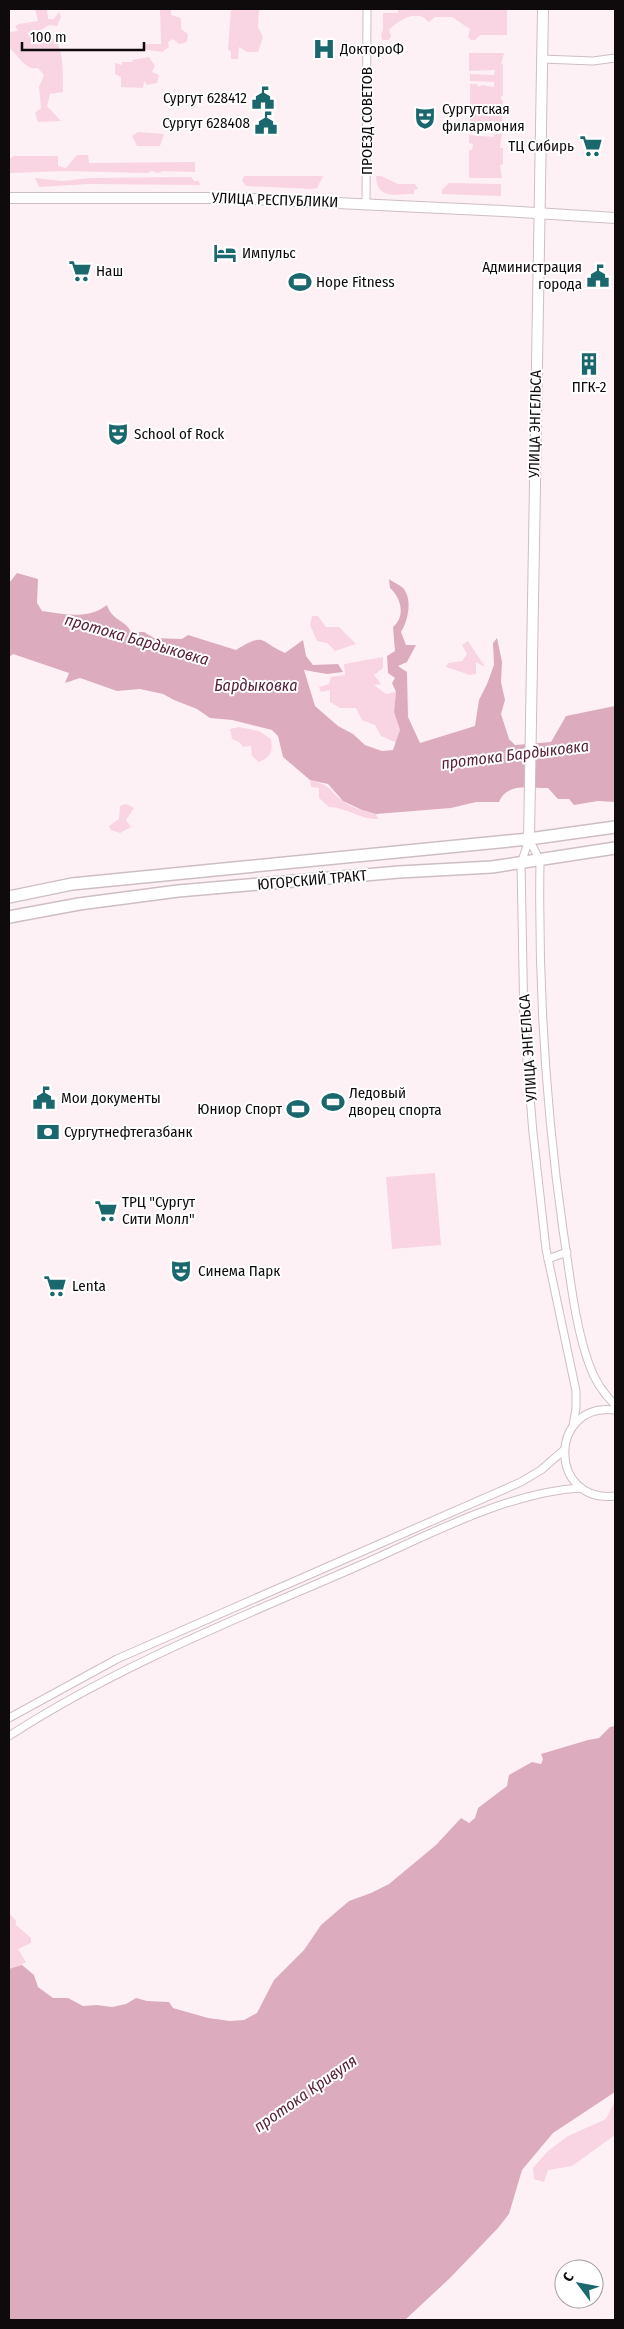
<svg xmlns="http://www.w3.org/2000/svg" width="624" height="2329" font-family="'Fira Sans Condensed',sans-serif">
  <style>
    .green { fill: #f9d4e2 }
    .water { fill: #dcacbe }
    .lines { fill: none; stroke-linecap: round; stroke-linejoin: round }
    .street-casing { stroke: #cdbec4; stroke-width: 9 }
    .secondary-casing { stroke: #cdbec4; stroke-width: 12 }
    .primary-casing { stroke: #cdbec4; stroke-width: 14 }
    .street { stroke: #fff; stroke-width: 7 }
    .secondary { stroke: #fff; stroke-width: 10 }
    .primary { stroke: #fff; stroke-width: 11 }
    .labels { text-anchor: middle; stroke-width: 4; stroke-linejoin: round; paint-order: stroke }
    .poi-label { font-size: 15px; fill: #0f0a0c; stroke: #fff; text-anchor: start }
    .street-label { font-size: 15px; fill: #0f0a0c; stroke: #fff }
    .water-label { font-size: 16px; font-style: italic; fill: #5a203b; stroke: #fff }
  </style>
  <rect width="100%" height="100%" fill="#fef1f6"/>
  <g class="green">
    <path d="M35,9H47L48,19H54L59,12L61,17L57,26L49,25L38,32C44,35 50,35 55,40C64,49 63,80 63,92L50,94L47,106L61,121L38,122L35,113L41,108L39,87L44,75L38,68C25,71 19,55 9,48V32L18,31L15,26L19,24L38,21Z"/>
    <polygon points="160,9 171,9 171,15 181,18 181,29 188,34 187,42 179,44 173,39 168,42 169,47 162,52 143,49 146,44 161,44"/>
    <polygon points="231,9 259,9 258,27 263,37 258,52 247,52 239,47 238,59 231,59 231,52 228,49"/>
    <path d="M398,9H507V35H480L475,40H471L468,37L470,29L452,17H435L429,22C427,21 425,18 423,17C410,12 397,22 389,30L391,36L389,40H382L381,34L383,30V13H398Z"/>
    <polygon points="469,53 504,53 501,64 503,64 503,96 501,96 501,100 503,101 501,114 502,114 502,126 495,126 495,123 490,122 489,125 478,123 478,125 470,125 470,84 477,84 478,87 482,85 494,87 494,82 470,81 470,74 494,75 495,70 469,71"/>
    <polygon points="149,57 155,66 152,72 159,75 157,83 147,85 144,81 143,88 121,87 121,77 115,74 115,63 122,65 122,62 133,62 132,60"/>
    <polygon points="138,132 164,134 160,146 137,146 132,136"/>
    <polygon points="494,134 502,134 500,148 503,148 503,164 500,165 502,178 469,178 469,150 472,150 473,144 469,143 469,135 494,137"/>
    <polygon points="77,155 88,155 89,163 195,162 195,172 163,171 157,173 152,171 147,173 64,171 9,173 9,159 14,156 58,156 58,166 66,168"/>
    <polygon points="244,176 323,176 317,188 311,189 246,186 242,181"/>
    <path d="M376,176H381L398,184H415L418,189L414,190V194C395,194 377,200 376,176Z"/>
    <polygon points="191,177 194,181 199,181 200,185 89,184 39,187 35,178 62,181 90,178"/>
    <polygon points="449,183 501,184 501,196 442,194 442,190"/>
    <polygon points="312,616 318,616 326,627 339,627 356,644 335,651 327,643 317,641 310,625"/>
    <polygon points="468,641 485,667 476,662 476,674 470,675 446,667 448,663 462,661 467,654 462,645"/>
    <polygon points="383,657 383,668 374,675 381,684 374,685 386,694 396,692 394,712 400,730 397,743 381,736 375,725 362,720 356,708 340,708 330,702 330,690 321,692 319,687 329,684 331,677 345,675 344,664"/>
    <path d="M239,727L259,731L271,739C273,752 271,757 259,762L252,756L251,746L243,747L239,742L232,739L230,729Z"/>
    <path d="M310,780C334,786 326,789 343,801C352,808 365,811 376,814L378,819C361,820 346,807 329,807L319,798V788L311,787Z"/>
    <polygon points="126,804 134,808 126,820 131,827 120,833 111,830 109,826 119,819 120,806"/>
    <polygon points="435,1173 441,1245 392,1249 386,1177"/>
    <polygon points="9,1913 16,1921 16,1925 31,1938 31,1943 18,1949 26,1962 14,1969 9,1969"/>
    <polygon points="615,2101 615,2135 572,2166 548,2170 544,2182 534,2179 533,2168 548,2151 568,2136 606,2119"/>
  </g>
  <g class="water">
    <path d="M17,573L38,579L37,603L42,611C65,614 87,620 107,605C112,621 126,620 131,632H144L154,638L182,639L188,635L236,650C266,632 258,641 285,653L303,640L306,656L313,665L338,664L343,672L327,674L304,670L315,706L338,726L353,734L365,745L382,751L393,750L400,730L394,712L396,692L392,683L395,678L388,673L387,656L395,651L393,627C406,616 401,598 390,588L389,579C393,582 400,585 403,588C413,599 408,621 401,632L406,645H416L407,662L398,666L407,672L408,717L420,743L475,726L479,700L487,684L494,665L493,643L497,638L502,662L501,682L505,700L501,714L509,739L515,745L551,742L566,716L615,706V802L598,801L574,805L569,799H558L548,788C528,788 508,782 499,802H476L451,808L376,814L362,810L343,801L328,784L310,780L283,757L278,736L272,730L232,720L210,718L197,709L174,700L163,694L140,689L117,691L80,678L65,683L69,673L13,654L9,657V583Z"/>
    <polygon points="615,1726 615,2092 553,2133 522,2170 509,2214 498,2228 450,2278 405,2320 9,2320 9,1969 22,1965 34,1975 38,1987 53,1998 68,1998 83,2006 97,2005 112,2007 126,2004 136,1998 147,2001 169,2002 173,2008 208,2018 230,2021 244,2020 257,2013 274,1980 304,1950 321,1925 349,1901 371,1893 389,1884 436,1845 461,1818 469,1823 475,1818 478,1808 507,1786 509,1775 532,1762 541,1764 543,1759 541,1754 588,1740 599,1738 610,1727"/>
  </g>
  <g class="lines">
    <defs>
      <g id="street">
        <polyline points="542,59 593,61 615,58"/>
        <polyline points="366,204 367,9"/>
        <polyline points="529,839 521,864 524,1024 533,1133 546,1249 576,1391 576,1408 573,1426"/>
        <path d="M529,839L540,861C538,984 546,1109 563,1230C570,1274 574,1322 589,1364C594,1379 604,1394 615,1405"/>
        <polyline points="548,1259 567,1252"/>
        <path d="M615,1410C548,1402 548,1504 615,1496"/>
        <polyline points="9,1718 117,1659 521,1482 541,1470 564,1450"/>
        <path d="M9,1736C117,1666 239,1618 356,1567C425,1537 506,1492 581,1488"/>
      </g>
      <g id="secondary">
        <polyline points="9,198 233,198 503,211 615,218"/>
        <polyline points="529,839 543,9"/>
      </g>
      <g id="primary">
        <polyline points="9,897 72,884 529,839 615,827"/>
        <polyline points="9,917 79,904 178,891 399,872 492,867 615,848"/>
      </g>
    </defs>
    <use href="#street" class="street-casing"/>
    <use href="#secondary" class="secondary-casing"/>
    <use href="#primary" class="primary-casing"/>
    <use href="#street" class="street"/>
    <use href="#secondary" class="secondary"/>
    <use href="#primary" class="primary"/>
  </g>
  <defs>
    <symbol id="hospital-bare" viewBox="-9 -9 18 18"><path d="M-5-5h3v3.5h4V-5h3V5h-3V1.5h-4V5h-3Z" fill="#1a676e" stroke="#fff" stroke-width="2.5" paint-order="stroke"/></symbol>
    <symbol id="civic-bare" viewBox="-9 -9 18 18"><path d="M-.6-6.5H3V-4.5H.6V-3L4-1V1h2V6H-6V1h2V-1L-.6-3ZM-1.2 2.5V6h2.4V2.5Z" fill="#1a676e" stroke="#fff" stroke-width="2.5" paint-order="stroke"/></symbol>
    <symbol id="theatre-bare" viewBox="-9 -9 18 18"><path d="M-5-5.5Q0-4 5-5.5V0Q5 5 0 6Q-5 5-5 0ZM-3.3-2.5H-1v1.5H-3.3ZM1-2.5H3.3v1.5H1ZM-2.8 1Q0 5.5 2.8 1Z" fill="#1a676e" stroke="#fff" stroke-width="2.5" paint-order="stroke"/></symbol>
    <symbol id="supermarket-bare" viewBox="-9 -9 18 18"><path d="M-6-5.5h2.5l.6 2H6L4.5 2H-2.5L-4.4-4H-6ZM-1.5 3.2a1.3 1.3 0 1 0 .1 0ZM3 3.2a1.3 1.3 0 1 0 .1 0Z" fill="#1a676e" stroke="#fff" stroke-width="2.5" paint-order="stroke"/></symbol>
    <symbol id="hotel-bare" viewBox="-9 -9 18 18"><path d="M-6-4.5h1.5V1H6V5H4.5V3h-9V5H-6ZM-4 0a1.8 1.8 0 1 1 3.6 0ZM.5 0V-2.5h3Q6-2.5 6 0Z" fill="#1a676e" stroke="#fff" stroke-width="2.5" paint-order="stroke"/></symbol>
    <symbol id="stadium-bare" viewBox="-9 -9 18 18"><path d="M0-5a6.5 5 0 1 0 0 10a6.5 5 0 1 0 0-10ZM-3.5-1.8h7v3.6h-7Z" fill="#1a676e" stroke="#fff" stroke-width="2.5" paint-order="stroke"/></symbol>
    <symbol id="building-bare" viewBox="-9 -9 18 18"><path d="M-4-6H4V6H1V3H-1V6H-4ZM-2.5-4.3h1.7v1.8h-1.7ZM.8-4.3h1.7v1.8H.8ZM-2.5-1h1.7V.8h-1.7ZM.8-1h1.7V.8H.8Z" fill="#1a676e" stroke="#fff" stroke-width="2.5" paint-order="stroke"/></symbol>
    <symbol id="bank-bare" viewBox="-9 -9 18 18"><path d="M-6-4H6V4H-6ZM0-2.3a2.3 2.3 0 1 0 0 4.6a2.3 2.3 0 1 0 0-4.6Z" fill="#1a676e" stroke="#fff" stroke-width="2.5" paint-order="stroke"/></symbol>
  </defs>
  <g fill-rule="evenodd">
    <use href="#hospital-bare" x="308" y="33" width="32" height="32"/>
    <use href="#civic-bare" x="247" y="82" width="32" height="32"/>
    <use href="#theatre-bare" x="409" y="102" width="32" height="32"/>
    <use href="#civic-bare" x="250" y="107" width="32" height="32"/>
    <use href="#supermarket-bare" x="575" y="130" width="32" height="32"/>
    <use href="#hotel-bare" x="209" y="237" width="32" height="32"/>
    <use href="#supermarket-bare" x="64" y="255" width="32" height="32"/>
    <use href="#civic-bare" x="582" y="260" width="32" height="32"/>
    <use href="#stadium-bare" x="284" y="266" width="32" height="32"/>
    <use href="#building-bare" x="573" y="348" width="32" height="32"/>
    <use href="#theatre-bare" x="102" y="418" width="32" height="32"/>
    <use href="#civic-bare" x="28" y="1082" width="32" height="32"/>
    <use href="#stadium-bare" x="317" y="1086" width="32" height="32"/>
    <use href="#stadium-bare" x="282" y="1093" width="32" height="32"/>
    <use href="#bank-bare" x="32" y="1116" width="32" height="32"/>
    <use href="#supermarket-bare" x="90" y="1195" width="32" height="32"/>
    <use href="#theatre-bare" x="165" y="1255" width="32" height="32"/>
    <use href="#supermarket-bare" x="39" y="1270" width="32" height="32"/>
  </g>
  <g class="labels">
    <g class="poi-label">
      <text x="340" y="54">ДоктороФ</text>
      <text x="247" y="103" text-anchor="end">Сургут 628412</text>
      <text x="442" y="114">Сургутская<tspan x="442" dy="17">филармония</tspan></text>
      <text x="250" y="128" text-anchor="end">Сургут 628408</text>
      <text x="574" y="151" text-anchor="end">ТЦ Сибирь</text>
      <text x="242" y="258">Импульс</text>
      <text x="582" y="272" text-anchor="end">Администрация<tspan x="582" dy="17">города</tspan></text>
      <text x="96" y="276">Наш</text>
      <text x="316" y="287">Hope Fitness</text>
      <text x="589" y="392" text-anchor="middle">ПГК-2</text>
      <text x="134" y="439">School of Rock</text>
      <text x="349" y="1098">Ледовый<tspan x="349" dy="17">дворец спорта</tspan></text>
      <text x="61" y="1103">Мои документы</text>
      <text x="282" y="1114" text-anchor="end">Юниор Спорт</text>
      <text x="64" y="1137">Сургутнефтегазбанк</text>
      <text x="122" y="1207">ТРЦ "Сургут<tspan x="122" dy="17">Сити Молл"</tspan></text>
      <text x="198" y="1276">Синема Парк</text>
      <text x="72" y="1291">Lenta</text>
    </g>
    <g class="street-label">
      <text transform="translate(367 121) rotate(-90)" y="5">ПРОЕЗД СОВЕТОВ</text>
      <text transform="translate(275 200) rotate(2)" y="5">УЛИЦА РЕСПУБЛИКИ</text>
      <text transform="translate(535 424) rotate(-89)" y="5">УЛИЦА ЭНГЕЛЬСА</text>
      <text transform="translate(312 880) rotate(-5)" y="5">ЮГОРСКИЙ ТРАКТ</text>
      <text transform="translate(528 1048) rotate(-94)" y="5">УЛИЦА ЭНГЕЛЬСА</text>
    </g>
    <g class="water-label">
      <text transform="translate(137 639) rotate(16)" y="6">протока Бардыковка</text>
      <text x="256" y="691">Бардыковка</text>
      <text transform="translate(515 754) rotate(-7)" y="6">протока Бардыковка</text>
      <text transform="translate(305 2093) rotate(-35)" y="6">протока Кривуля</text>
    </g>
  </g>
  <rect width="624" height="2329" fill="none" stroke="#0f0a0c" stroke-width="20"/>
  <g transform="translate(579 2284) rotate(302)"><circle r="24" fill="#ffffff" stroke="#9f9d9e"/>
  <path d="M0-4L9 19L0 12L-9 19Z" fill="#1a676e"/>
  <text y="-8" font-size="14" font-weight="bold" text-anchor="middle" fill="#0f0a0c">С</text>
  </g>
  <path d="M22 42v8h122v-8" fill="none" stroke="#0f0a0c" stroke-width="2.5"/>
  <text x="30" y="42" font-size="15" fill="#0f0a0c" stroke="#ffffff" stroke-width="4" paint-order="stroke">100 m</text>
</svg>
